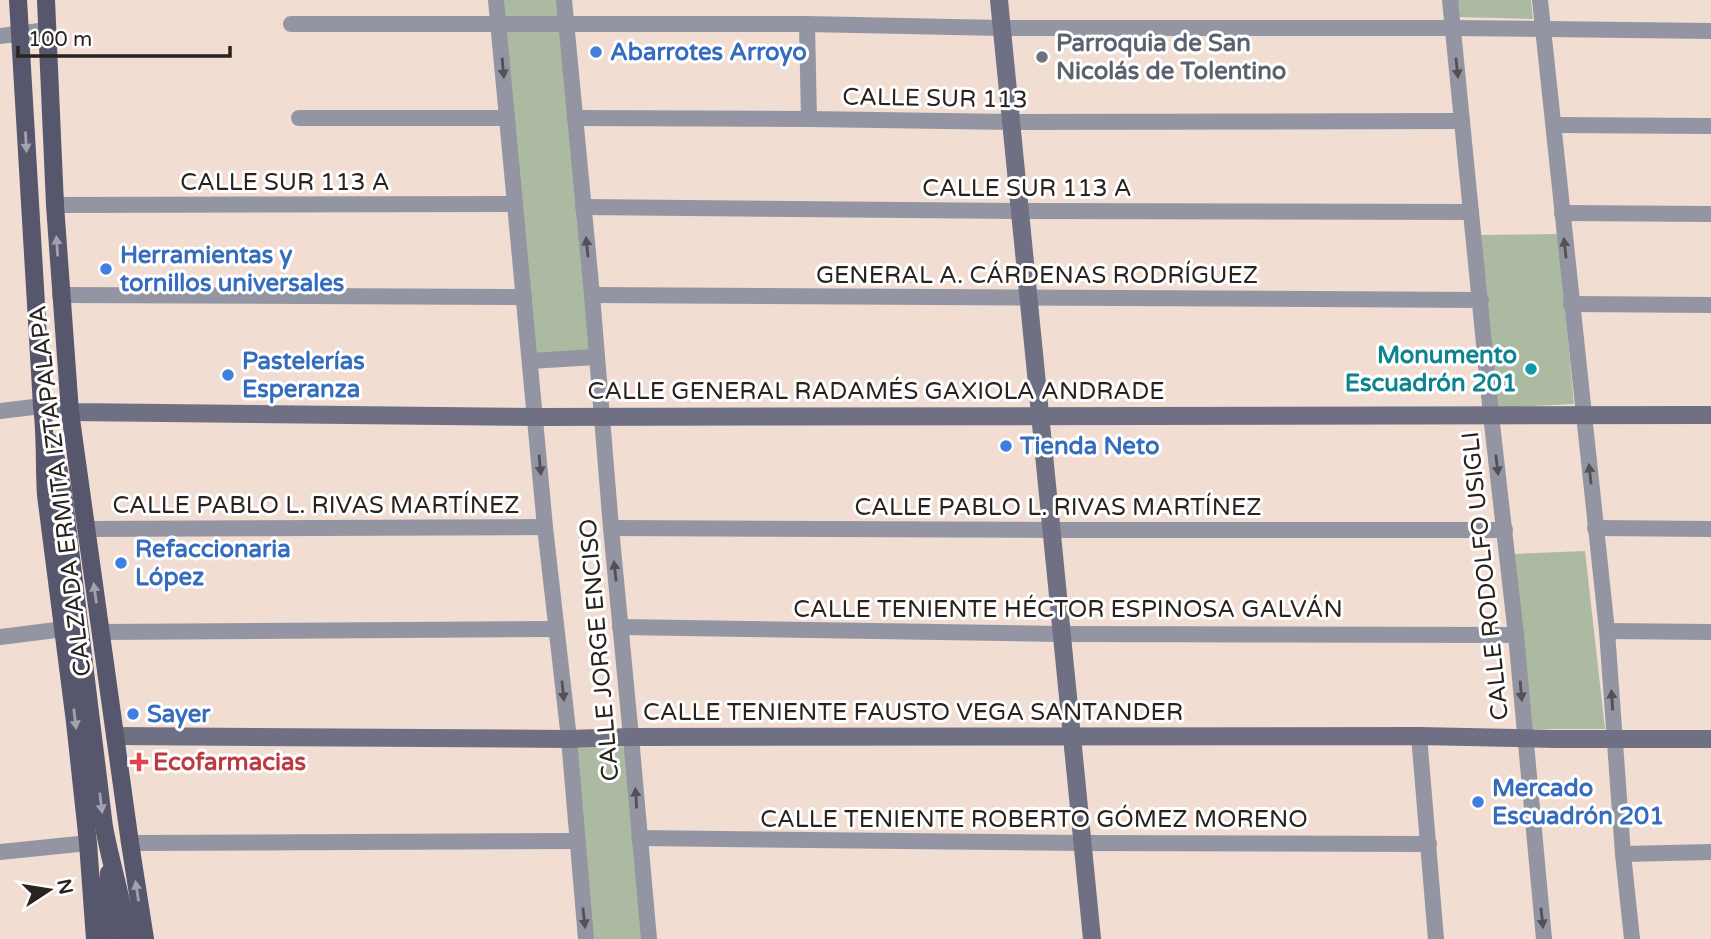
<svg xmlns="http://www.w3.org/2000/svg" width="1711" height="939" font-family="'Varela Round',sans-serif">
  <style>
    .green { fill: #abbaa0 }
    .lines { fill: none; stroke-linecap: round; stroke-linejoin: round }
    .street { stroke: #9495a2; stroke-width: 16 }
    .secondary { stroke: #707084; stroke-width: 18 }
    .primary { stroke: #56566d; stroke-width: 18 }
    .oneway { fill: #545053 }
    .oneway2 { fill: #a2a2af }
    .shop-dot { fill: #3f7fe0; stroke: #fff; stroke-width: 2.5 }
    .worship-dot { fill: #6b7280; stroke: #fff; stroke-width: 2.5 }
    .culture-dot { fill: #0f9aa8; stroke: #fff; stroke-width: 2.5 }
    .health-dot { fill: #e0444e; stroke: #fff; stroke-width: 2.5 }
    .labels { text-anchor: middle; stroke-width: 6; stroke-linejoin: round; paint-order: stroke }
    .worship-label { font-size: 24px; font-weight: bold; fill: #5b616d; stroke: #fff; text-anchor: start }
    .shop-label { font-size: 24px; font-weight: bold; fill: #366cbe; stroke: #fff; text-anchor: start }
    .street-label { font-size: 24px; fill: #29221e; stroke: #fff }
    .culture-label { font-size: 24px; font-weight: bold; fill: #0d838f; stroke: #fff; text-anchor: end }
    .health-label { font-size: 24px; font-weight: bold; fill: #be3a42; stroke: #fff; text-anchor: start }
  </style>
  <rect width="100%" height="100%" fill="#f1ddd2"/>
  <g class="green">
    <polygon points="501,0 562,0 590,355 536,357"/>
    <polygon points="1455,0 1531,0 1533,19 1457,17"/>
    <polygon points="1558,234 1574,404 1495,408 1478,235"/>
    <polygon points="1585,551 1605,729 1530,729 1514,554"/>
    <polygon points="625,747 644,939 589,939 569,748"/>
  </g>
  <g class="lines">
    <g class="street">
      <polyline points="496,0 545,527 569,739 586,939"/>
      <polyline points="564,0 592,295 611,528 631,737 649,939"/>
      <polyline points="1450,0 1491,415 1516,635 1544,939"/>
      <polyline points="1540,0 1607,631 1623,854 1632,939"/>
      <polyline points="291,24 807,24 1002,28 1452,28 1711,31"/>
      <polyline points="807,24 809,119"/>
      <polyline points="0,36 47,30"/>
      <polyline points="299,118 507,118"/>
      <polyline points="575,118 809,119 1012,122 1462,121"/>
      <polyline points="1554,125 1711,126"/>
      <polyline points="55,205 515,204"/>
      <polyline points="583,207 1020,211 1471,212"/>
      <polyline points="1562,213 1711,214"/>
      <polyline points="60,295 524,297"/>
      <polyline points="592,295 1481,300"/>
      <polyline points="1571,304 1711,305"/>
      <polyline points="530,361 596,357"/>
      <polyline points="0,411 42,406"/>
      <polyline points="611,528 1052,530 1505,530"/>
      <polyline points="1595,528 1711,529"/>
      <polyline points="86,529 545,527"/>
      <polyline points="620,627 1062,634 1516,635"/>
      <polyline points="1607,631 1711,632"/>
      <polyline points="101,632 556,629"/>
      <polyline points="0,637 64,629"/>
      <polyline points="1419,736 1436,939"/>
      <polyline points="639,838 1082,843 1429,844"/>
      <polyline points="130,843 577,841"/>
      <polyline points="0,852 88,843"/>
      <polyline points="1623,854 1711,852"/>
    </g>
    <g class="secondary">
      <polyline points="999,0 1092,939"/>
      <polyline points="42,406 70,412 535,417 1711,415"/>
      <polyline points="115,736 569,739 631,737 1419,736 1555,739 1711,739"/>
    </g>
    <g class="primary">
      <path d="M18,0L42,406C46,436 44,465 46,495L75,722L88,843L95,939"/>
      <polyline points="46,0 55,205 70,412 130,843 145,939"/>
      <path d="M50,442L57,462L63,492L104,827C111,865 123,901 128,939"/>
      <polyline points="109,873 106,899 110,939"/>
    </g>
  </g>
  <defs><path id="oneway-solid" d="M-6-.8H1V-3.2L6.5 0L1 3.2V.8H-6Z" transform="scale(1.75)"/></defs>
  <g class="oneway">
    <use href="#oneway-solid" transform="translate(503 68) rotate(85)"/>
    <use href="#oneway-solid" transform="translate(1457 68) rotate(84)"/>
    <use href="#oneway-solid" transform="translate(587 247) rotate(-96)"/>
    <use href="#oneway-solid" transform="translate(1565 248) rotate(-96)"/>
    <use href="#oneway-solid" transform="translate(540 465) rotate(85)"/>
    <use href="#oneway-solid" transform="translate(1497 465) rotate(83)"/>
    <use href="#oneway-solid" transform="translate(1590 474) rotate(-96)"/>
    <use href="#oneway-solid" transform="translate(615 571) rotate(-96)"/>
    <use href="#oneway-solid" transform="translate(563 691) rotate(84)"/>
    <use href="#oneway-solid" transform="translate(1521 691) rotate(85)"/>
    <use href="#oneway-solid" transform="translate(1612 700) rotate(-94)"/>
    <use href="#oneway-solid" transform="translate(636 798) rotate(-94)"/>
    <use href="#oneway-solid" transform="translate(584 918) rotate(84)"/>
    <use href="#oneway-solid" transform="translate(1542 918) rotate(84)"/>
  </g>
  <g class="oneway2">
    <use href="#oneway-solid" transform="translate(26 142) rotate(87)"/>
    <use href="#oneway-solid" transform="translate(57 246) rotate(-94)"/>
    <use href="#oneway-solid" transform="translate(95 593) rotate(-98)"/>
    <use href="#oneway-solid" transform="translate(75 719) rotate(83)"/>
    <use href="#oneway-solid" transform="translate(101 803) rotate(83)"/>
    <use href="#oneway-solid" transform="translate(137 891) rotate(-99)"/>
  </g>
  <g class="shop-dot">
    <circle cx="596" cy="52" r="7"/>
    <circle cx="106" cy="269" r="7"/>
    <circle cx="228" cy="375" r="7"/>
    <circle cx="1006" cy="446" r="7"/>
    <circle cx="121" cy="563" r="7"/>
    <circle cx="133" cy="714" r="7"/>
    <circle cx="1478" cy="802" r="7"/>
  </g>
  <circle class="worship-dot" cx="1042" cy="57" r="7"/>
  <circle class="culture-dot" cx="1531" cy="369" r="7"/>
  <path class="health-dot" d="M135.5 751.5h7v7h7v7h-7v7h-7v-7h-7v-7h7z"/>
  <g class="labels">
    <g class="worship-label">
      <text x="1056" y="51">Parroquia de San<tspan x="1056" dy="28">Nicolás de Tolentino</tspan></text>
    </g>
    <g class="shop-label">
      <text x="610" y="60">Abarrotes Arroyo</text>
      <text x="120" y="263">Herramientas y<tspan x="120" dy="28">tornillos universales</tspan></text>
      <text x="242" y="369">Pastelerías<tspan x="242" dy="28">Esperanza</tspan></text>
      <text x="1020" y="454">Tienda Neto</text>
      <text x="135" y="557">Refaccionaria<tspan x="135" dy="28">López</tspan></text>
      <text x="147" y="722">Sayer</text>
      <text x="1492" y="796">Mercado<tspan x="1492" dy="28">Escuadrón 201</tspan></text>
    </g>
    <g class="street-label">
      <text transform="translate(935 98) rotate(1)" y="8">CALLE SUR 113</text>
      <text x="285" y="190">CALLE SUR 113 A</text>
      <text x="1027" y="196">CALLE SUR 113 A</text>
      <text x="1037" y="283">GENERAL A. CÁRDENAS RODRÍGUEZ</text>
      <text x="876" y="399">CALLE GENERAL RADAMÉS GAXIOLA ANDRADE</text>
      <text transform="translate(60 491) rotate(-97)" y="8">CALZADA ERMITA IZTAPALAPA</text>
      <text x="316" y="513">CALLE PABLO L. RIVAS MARTÍNEZ</text>
      <text x="1058" y="515">CALLE PABLO L. RIVAS MARTÍNEZ</text>
      <text transform="translate(1485 576) rotate(-96)" y="8">CALLE RODOLFO USIGLI</text>
      <text x="1068" y="617">CALLE TENIENTE HÉCTOR ESPINOSA GALVÁN</text>
      <text transform="translate(599 650) rotate(-95)" y="8">CALLE JORGE ENCISO</text>
      <text x="913" y="720">CALLE TENIENTE FAUSTO VEGA SANTANDER</text>
      <text x="1034" y="827">CALLE TENIENTE ROBERTO GÓMEZ MORENO</text>
    </g>
    <g class="culture-label">
      <text x="1517" y="363">Monumento<tspan x="1517" dy="28">Escuadrón 201</tspan></text>
    </g>
    <g class="health-label">
      <text x="153" y="770">Ecofarmacias</text>
    </g>
  </g>
  <g transform="translate(49 890) rotate(78)" stroke="#ffffff" stroke-width="5" paint-order="stroke">
  <path d="M0-5L12 26L0 18L-12 26Z" fill="#29221e"/>
  <text y="-10" font-size="19" font-weight="bold" text-anchor="middle" fill="#29221e">N</text>
  </g>
  <path d="M18 46v10h212v-10" fill="none" stroke="#29221e" stroke-width="3.5"/>
  <text x="28" y="46" font-size="21" fill="#29221e" stroke="#ffffff" stroke-width="5" paint-order="stroke">100 m</text>
</svg>
